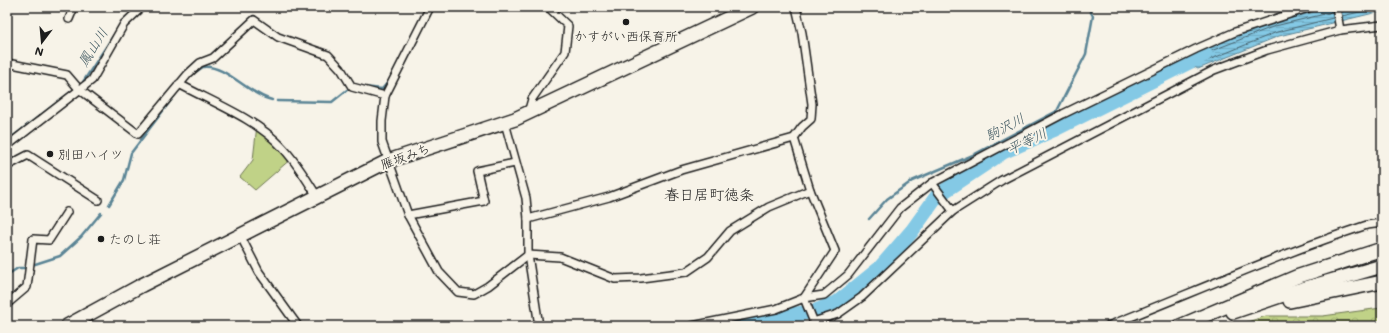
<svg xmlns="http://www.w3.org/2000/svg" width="1389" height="333" font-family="Mali,'Klee One',sans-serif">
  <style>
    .grass { fill: #c0d287; stroke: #6e7752 }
    .forest { fill: url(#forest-crowns); stroke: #6e7752 }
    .water { fill: url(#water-rules); stroke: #5a8495 }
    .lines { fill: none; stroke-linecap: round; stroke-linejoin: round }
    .shore { stroke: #46616c; stroke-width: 1 }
    .stream { stroke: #5a8495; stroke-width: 2.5 }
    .river { stroke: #84c9e5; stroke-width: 15 }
    .street-casing { stroke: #1c1c1c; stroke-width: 10 }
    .highway-casing { stroke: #1c1c1c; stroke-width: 16 }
    .street { stroke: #f7f3e8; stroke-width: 7 }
    .highway { stroke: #f7f3e8; stroke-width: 13 }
    .poi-dot { fill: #1c1c1c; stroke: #f7f3e8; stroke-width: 1.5 }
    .labels { text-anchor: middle; stroke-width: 4; stroke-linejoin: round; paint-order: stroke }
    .poi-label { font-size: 13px; fill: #1c1c1c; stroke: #f7f3e8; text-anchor: start }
    .street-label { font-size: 13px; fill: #1c1c1c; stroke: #f7f3e8 }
    .water-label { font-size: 14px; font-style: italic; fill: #405962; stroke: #f7f3e8 }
    .quarter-label { font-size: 15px; fill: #1c1c1c; stroke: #f7f3e8 }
  </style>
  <defs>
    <pattern id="forest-crowns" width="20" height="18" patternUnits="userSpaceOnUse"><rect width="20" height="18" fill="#c0d287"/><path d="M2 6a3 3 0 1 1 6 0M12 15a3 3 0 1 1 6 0" fill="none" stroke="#a4b474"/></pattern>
    <pattern id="water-rules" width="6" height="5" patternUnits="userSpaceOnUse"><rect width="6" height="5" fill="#84c9e5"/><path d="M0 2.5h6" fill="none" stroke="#71acc4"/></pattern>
  </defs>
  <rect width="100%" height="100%" fill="#f7f3e8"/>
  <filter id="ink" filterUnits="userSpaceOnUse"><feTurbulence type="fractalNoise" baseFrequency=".025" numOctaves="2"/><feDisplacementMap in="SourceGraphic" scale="8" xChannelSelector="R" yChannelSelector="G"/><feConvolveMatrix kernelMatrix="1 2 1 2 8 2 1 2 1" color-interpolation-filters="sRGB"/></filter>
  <g filter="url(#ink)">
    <polygon class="grass" points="257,125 292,158 255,190 240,177 253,160"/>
    <polygon class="forest" points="1381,308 1382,326 1235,326 1266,316 1323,316"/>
    <polygon class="water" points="1336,7 1382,7 1382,11 1279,36 1198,69 1179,59 1274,22"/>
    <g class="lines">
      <g class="shore">
        <polyline points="1332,10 1329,13 1275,26 1193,58 1192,60 1199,64 1277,32 1333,18"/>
        <polyline points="1342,16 1382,7"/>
      </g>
      <g class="stream">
        <polyline points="414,46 419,36"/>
        <polyline points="406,62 411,52"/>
        <path d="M191,75L203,67C225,64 249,95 272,100"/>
        <polyline points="392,75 397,65"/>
        <polyline points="83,82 123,21"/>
        <polyline points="364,87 382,89 389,81"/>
        <polyline points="277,101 332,102 347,90"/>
        <polyline points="7,141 72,91"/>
        <polyline points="109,205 124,180 131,153 178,91"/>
        <polyline points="869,219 887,199 912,181 973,155 1057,111 1086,54 1093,16 1088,7"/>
        <polyline points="32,265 60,256 81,237 101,213"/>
        <polyline points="7,275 18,268 25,268"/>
      </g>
      <polyline class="river" points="724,326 816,311 838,302 880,268 912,231 937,196 1003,152 1053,130 1205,54"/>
      <defs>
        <g id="street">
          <polyline points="430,7 385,96 382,121 382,142 408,215 439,272 458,292 474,294 488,286 528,255 560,257 615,279 641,278 686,272 708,257 730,231 769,207 810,190"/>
          <polyline points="1336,7 1340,30"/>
          <polyline points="69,19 74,7"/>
          <polyline points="7,63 67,75 79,89 138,134 188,74 200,63 213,58 254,20 278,37 328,55 341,69 352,87 385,96"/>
          <path d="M179,84C212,102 256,119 281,146C296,161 306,179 317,196"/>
          <polyline points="528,113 532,99 565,52 568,26 548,7"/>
          <polyline points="505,123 526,198 528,219 528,255 539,326"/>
          <polyline points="794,138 810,190 835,251 804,298 815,325"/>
          <polyline points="7,146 92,80 124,24 142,7"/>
          <polyline points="7,166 28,155 98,200"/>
          <polyline points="932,183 953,211"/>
          <polyline points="408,215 484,201 477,171 515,163"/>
          <polyline points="528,219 609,197 681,170 794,138 802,127 811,119 812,104 802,33 796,7"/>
          <polyline points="240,235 259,272 298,326"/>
          <polyline points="7,304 27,287 33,239 49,240 67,212"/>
          <polyline points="813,322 838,314 862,297 953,211 1002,180 1214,70 1267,50 1340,30 1382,25"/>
          <polyline points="692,326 776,309 804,298 824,295 848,275 900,208 932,183 1063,114 1196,49 1235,32 1311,7"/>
          <path d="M1108,326C1194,292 1279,254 1367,225L1382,223"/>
        </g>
        <g id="highway">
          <polyline points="1290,301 1382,282"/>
          <polyline points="1233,312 1292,292 1382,266"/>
          <polyline points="67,326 142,285 388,161 515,119 752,7"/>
          <polyline points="1180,326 1296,277 1382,249"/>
        </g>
      </defs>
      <use href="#street" class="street-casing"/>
      <use href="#highway" class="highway-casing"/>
      <use href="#street" class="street"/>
      <use href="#highway" class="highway"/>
    </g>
  </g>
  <g class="poi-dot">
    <circle cx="626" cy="22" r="4"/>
    <circle cx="50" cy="154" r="4"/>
    <circle cx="101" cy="239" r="4"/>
  </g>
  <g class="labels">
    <g class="poi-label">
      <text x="626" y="41" text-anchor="middle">かすがい西保育所</text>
      <text x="58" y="159">別田ハイツ</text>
      <text x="109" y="244">たのし荘</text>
    </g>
    <g class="street-label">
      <text transform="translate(405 156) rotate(-20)" y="5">雁坂みち</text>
    </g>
    <g class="water-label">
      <text transform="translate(93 47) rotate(-58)" y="5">鳳山川</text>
      <text transform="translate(1005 127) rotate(-28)" y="5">駒沢川</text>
      <text transform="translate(1027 141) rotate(-26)" y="5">平等川</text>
    </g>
    <g class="quarter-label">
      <text x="709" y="200">春日居町徳条</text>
    </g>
  </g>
  <rect width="1389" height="333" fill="none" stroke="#f7f3e8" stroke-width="24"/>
  <rect x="12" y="12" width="1365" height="309" fill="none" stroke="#1c1c1c" stroke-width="1.5" filter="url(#ink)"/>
  <g transform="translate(42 42) rotate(196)" stroke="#f7f3e8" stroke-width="3" paint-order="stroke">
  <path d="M0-3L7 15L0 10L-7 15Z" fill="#1c1c1c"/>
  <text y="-6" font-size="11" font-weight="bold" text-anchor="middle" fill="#1c1c1c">N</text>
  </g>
</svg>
